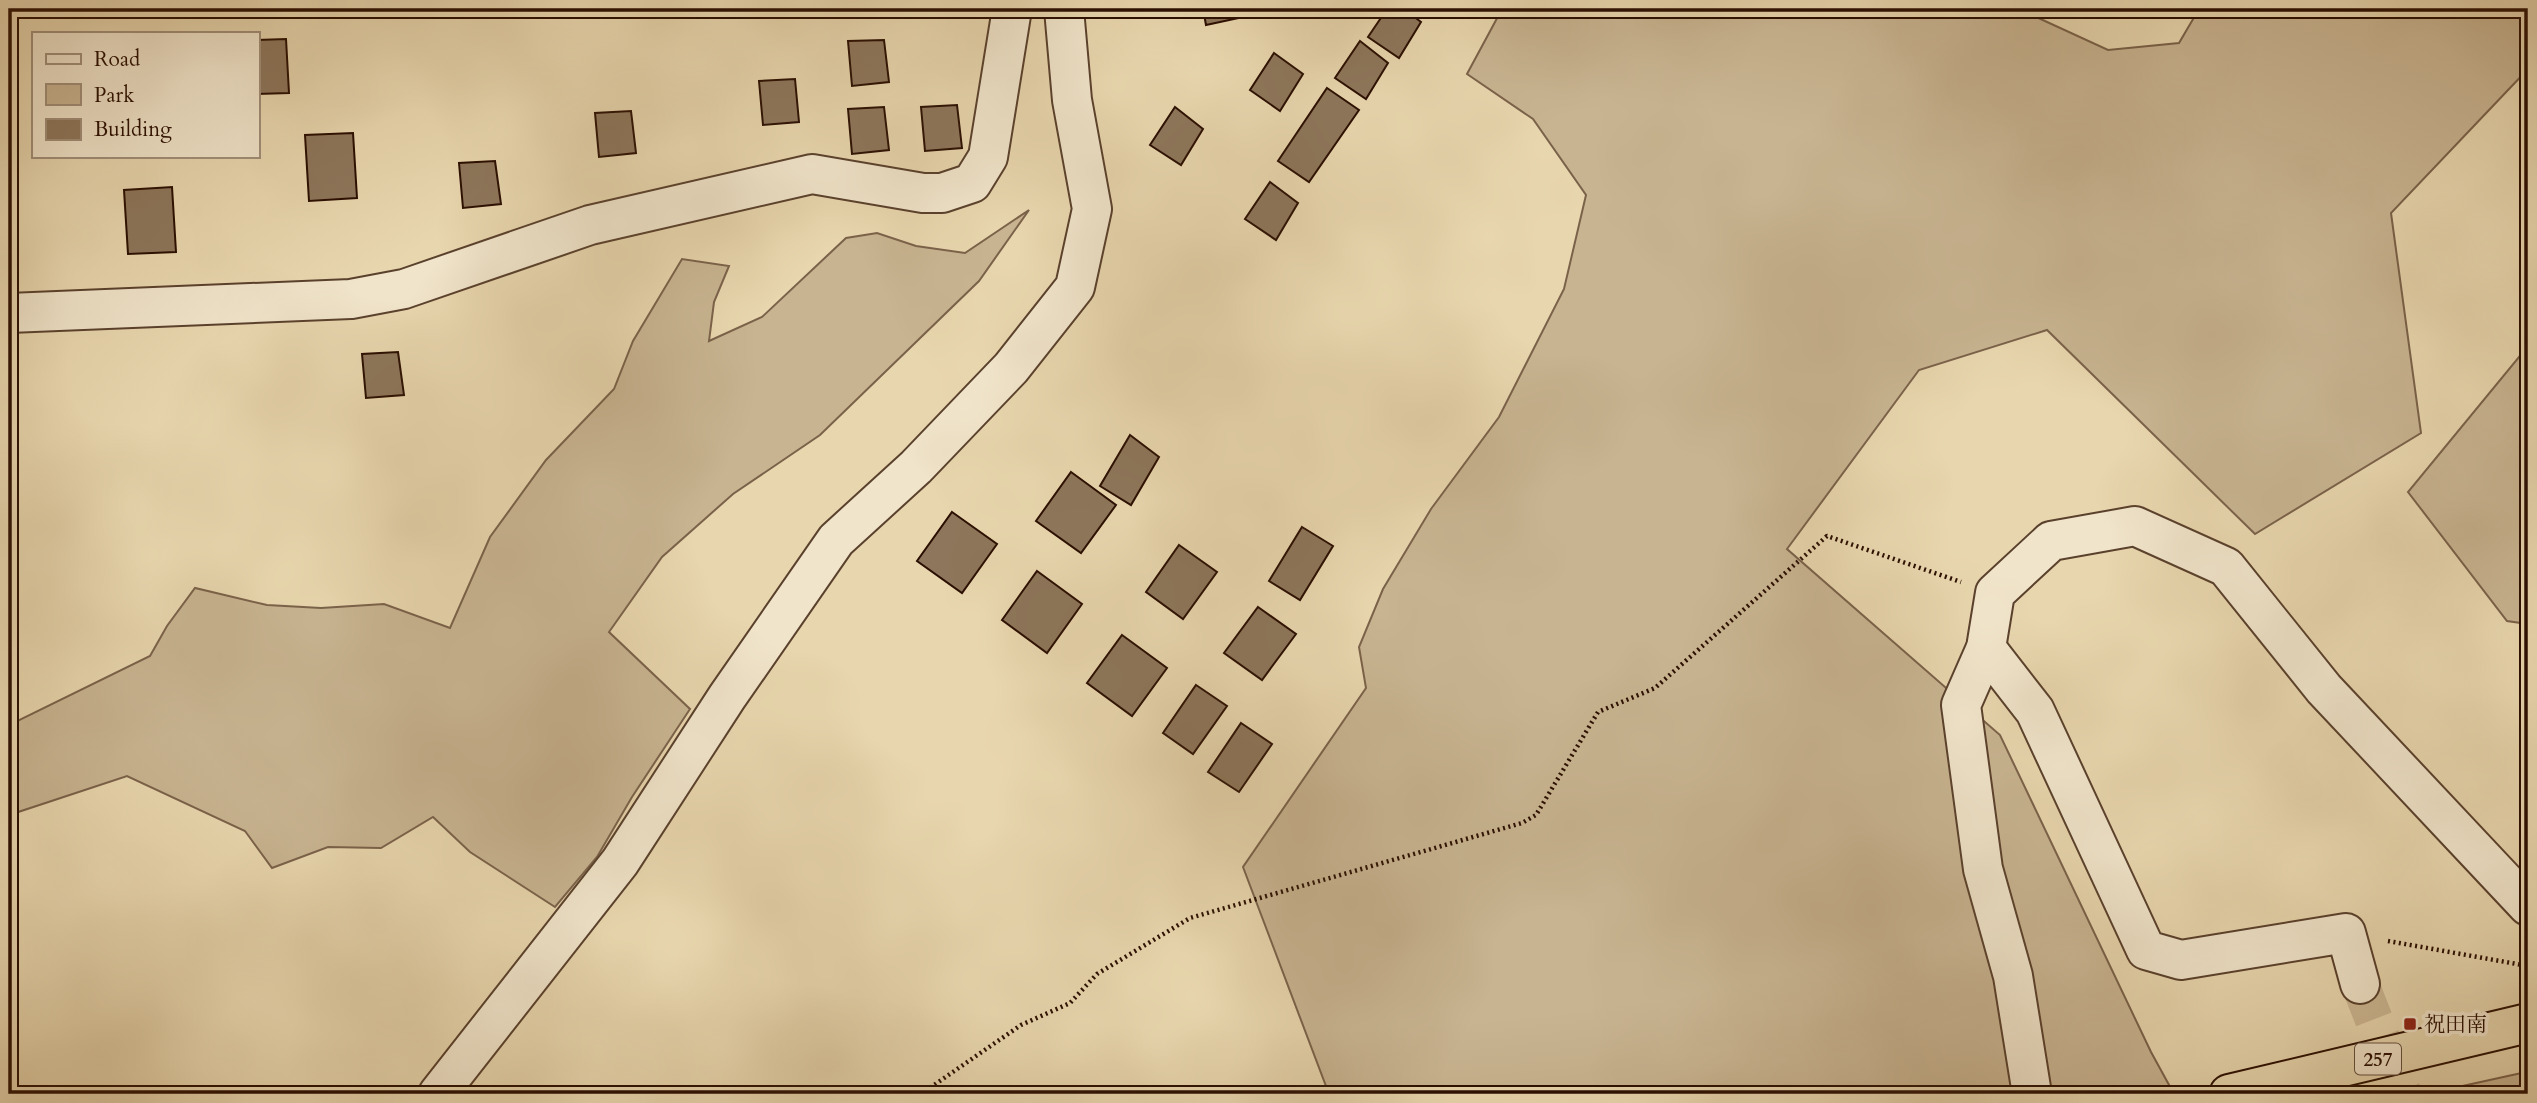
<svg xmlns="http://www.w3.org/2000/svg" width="2537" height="1103" font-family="Cardo,'Noto Serif JP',serif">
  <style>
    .green { fill: #c8b491; stroke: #7a624a; stroke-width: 2 }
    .building { fill: #8d765b; stroke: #2b0f02; stroke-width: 2 }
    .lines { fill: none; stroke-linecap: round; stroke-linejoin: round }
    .minor-tunnel { stroke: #ccb894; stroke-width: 38; stroke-dasharray: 38 19; stroke-linecap: butt }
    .minor-casing { stroke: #5a412d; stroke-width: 42 }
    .highway-casing { stroke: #2b0f02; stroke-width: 42 }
    .path { stroke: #2b0f02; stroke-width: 4.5; stroke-dasharray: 2 3.5; stroke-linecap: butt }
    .minor { stroke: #f0e4ca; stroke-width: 38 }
    .highway { stroke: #e8d6ae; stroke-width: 38 }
    .poi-dot { fill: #8f2418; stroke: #f0e4ca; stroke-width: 2.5 }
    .labels { text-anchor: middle; stroke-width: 7; stroke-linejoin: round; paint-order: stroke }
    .shield { fill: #f0e4ca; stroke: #664f3e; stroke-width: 2 }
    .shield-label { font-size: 19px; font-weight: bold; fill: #2b0f02 }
    .poi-label { font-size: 21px; fill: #2b0f02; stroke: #f0e4ca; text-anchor: start }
  </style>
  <rect width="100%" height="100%" fill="#e8d6ae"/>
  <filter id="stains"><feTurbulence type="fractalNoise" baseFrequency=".00286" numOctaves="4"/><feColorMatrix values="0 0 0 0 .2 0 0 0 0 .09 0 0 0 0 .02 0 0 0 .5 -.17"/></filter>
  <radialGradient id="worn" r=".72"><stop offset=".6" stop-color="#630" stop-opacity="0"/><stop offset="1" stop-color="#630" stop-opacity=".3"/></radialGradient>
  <g class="green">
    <polygon points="1502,9 2033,9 2034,16 2108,50 2179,43 2199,9 2528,9 2528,69 2391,213 2421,433 2255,534 2047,330 1919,370 1787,549 2000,735 2151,1052 2174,1094 1329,1094 1243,867 1366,688 1359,647 1383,589 1431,509 1499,417 1564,289 1586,195 1533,119 1467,74"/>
    <polygon points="1029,210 979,281 820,435 733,494 662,557 609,632 690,709 632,797 597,857 555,907 470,852 433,817 381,848 328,847 272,868 245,831 127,776 9,815 9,725 150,656 167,626 195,588 267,605 321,608 384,604 450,628 490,537 546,460 614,389 633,341 682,259 729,266 714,302 709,341 762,317 846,238 877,233 916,246 965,253"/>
    <polygon points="2528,346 2528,624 2507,621 2408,492"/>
    <polygon points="2526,1072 2528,1072 2528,1094 2426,1094"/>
  </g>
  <g class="building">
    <polygon points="1203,9 1247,9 1248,16 1206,25"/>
    <polygon points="1387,9 1404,9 1421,22 1399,58 1368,37"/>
    <polygon points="286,39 289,93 257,94 257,40"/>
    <polygon points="884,40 889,82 852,86 848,41"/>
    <polygon points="1360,41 1388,63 1366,99 1335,78"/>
    <polygon points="1274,53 1303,74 1280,111 1250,90"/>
    <polygon points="795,79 799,122 763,125 759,81"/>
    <polygon points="1327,88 1359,110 1309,182 1278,161"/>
    <polygon points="957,105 962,148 925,151 921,107"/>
    <polygon points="884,107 889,150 852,154 848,109"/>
    <polygon points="1175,107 1203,129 1181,165 1150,145"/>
    <polygon points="631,111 636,153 599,157 595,113"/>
    <polygon points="353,133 357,198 309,201 305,135"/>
    <polygon points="495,161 501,204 463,208 459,163"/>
    <polygon points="1270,182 1298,203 1276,240 1245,219"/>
    <polygon points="172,187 176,252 128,254 124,190"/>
    <polygon points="398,352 404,395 366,398 362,354"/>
    <polygon points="1130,435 1159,457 1131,505 1100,486"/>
    <polygon points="1071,472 1116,505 1081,553 1036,521"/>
    <polygon points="952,512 997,544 962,593 917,561"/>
    <polygon points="1302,527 1333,546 1300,600 1269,581"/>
    <polygon points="1179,545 1217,572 1183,619 1146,592"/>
    <polygon points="1037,571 1082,604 1047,653 1002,620"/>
    <polygon points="1258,607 1296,634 1262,680 1224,653"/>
    <polygon points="1122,635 1167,668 1132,716 1087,683"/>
    <polygon points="1196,685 1227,706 1193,754 1163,733"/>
    <polygon points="1241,723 1272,744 1239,792 1208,772"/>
  </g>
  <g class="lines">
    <polyline class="minor-tunnel" points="2360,984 2403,1094"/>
    <defs>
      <g id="minor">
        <polyline points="9,313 351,299 404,289 590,225 812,174 923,193 942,193 972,183 988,157 1012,9"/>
        <polyline points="1986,648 2035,711 2146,950 2181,960 2346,933 2360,984"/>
        <polyline points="438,1094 620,862 727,697 836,540 916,467 1011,368 1075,287 1092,209 1072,100 1064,9"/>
        <polyline points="2032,1094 2013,976 1983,869 1961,705 1986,648 1995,593 2051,541 2135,526 2226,567 2324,689 2528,906"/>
      </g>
      <polyline id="highway" points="2229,1094 2528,1023"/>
    </defs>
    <use href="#minor" class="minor-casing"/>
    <use href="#highway" class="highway-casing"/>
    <g class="path">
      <polyline points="2388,941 2528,966"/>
      <polyline points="921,1094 1021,1025 1070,1003 1097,974 1190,918 1522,823 1536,815 1598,712 1655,688 1827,536 1961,582"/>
      <polyline points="2524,1094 2528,1092"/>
    </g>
    <use href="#minor" class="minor"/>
    <use href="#highway" class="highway"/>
  </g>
  <rect class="poi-dot" x="2403" y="1017" width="14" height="14" rx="3.5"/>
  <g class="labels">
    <rect class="shield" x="2355" y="1043.5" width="46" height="31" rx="5"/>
    <g class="shield-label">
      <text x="2378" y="1066">257</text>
    </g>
    <g class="poi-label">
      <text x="2424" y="1031">祝田南</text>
    </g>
  </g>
  <rect width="2537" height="1103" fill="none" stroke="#e8d6ae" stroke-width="35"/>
  <rect x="10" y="10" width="2516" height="1082" fill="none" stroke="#2b0f02" stroke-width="3.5"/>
  <rect x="18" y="18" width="2502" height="1068" fill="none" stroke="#2b0f02" stroke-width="2"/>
  <rect x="32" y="32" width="228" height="126" fill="#f0e4ca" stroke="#a18f7a" stroke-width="2"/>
  <rect x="46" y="54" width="35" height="10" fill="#f0e4ca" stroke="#a18f7a" stroke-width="2"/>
  <text x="94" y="66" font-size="21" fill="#2b0f02">Road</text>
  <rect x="46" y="84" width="35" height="21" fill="#c8b491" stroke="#a18f7a" stroke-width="2"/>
  <text x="94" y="102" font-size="21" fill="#2b0f02">Park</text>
  <rect x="46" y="119" width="35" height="21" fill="#8d765b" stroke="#a18f7a" stroke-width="2"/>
  <text x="94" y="136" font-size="21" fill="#2b0f02">Building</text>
  <rect width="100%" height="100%" filter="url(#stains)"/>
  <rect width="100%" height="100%" fill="url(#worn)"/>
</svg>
